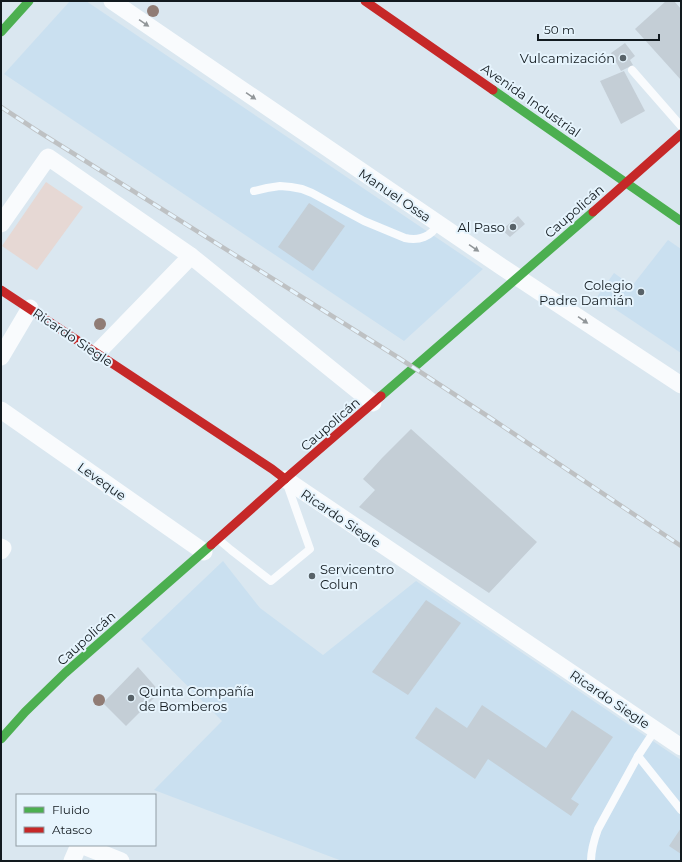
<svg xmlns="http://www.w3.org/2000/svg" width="682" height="862" font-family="Montserrat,sans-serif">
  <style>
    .built { fill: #cae0f0 }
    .green { fill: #e6d8d4 }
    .building { fill: #c4ced6 }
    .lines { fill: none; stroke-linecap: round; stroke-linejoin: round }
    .lane { stroke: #f9fbfd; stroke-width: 8 }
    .street { stroke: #f9fbfd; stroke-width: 17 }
    .fast { stroke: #4caf50; stroke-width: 9 }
    .jam { stroke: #c62828; stroke-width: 9 }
    .rail-casing { stroke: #bec1c3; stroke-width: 4.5 }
    .rail { stroke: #e6f4fd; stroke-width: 3; stroke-dasharray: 9; stroke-linecap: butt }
    .tree { fill: #907c75 }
    .oneway { fill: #919699 }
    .poi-dot { fill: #586268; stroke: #e6f4fd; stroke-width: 1.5 }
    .labels { text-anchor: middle; stroke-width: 4; stroke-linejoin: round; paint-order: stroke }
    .poi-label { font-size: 13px; fill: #121a1f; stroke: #e6f4fd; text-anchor: end }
    .street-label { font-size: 13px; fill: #121a1f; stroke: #e6f4fd }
  </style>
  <rect width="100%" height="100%" fill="#dae7f0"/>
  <g class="built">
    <polygon points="70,1 86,1 483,269 404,341 4,74"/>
    <polygon points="668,240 681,249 681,353 597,297 614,273 632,286"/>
    <polygon points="223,561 260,608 323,655 416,581 681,760 681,861 342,861 154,790 222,721 141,639"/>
  </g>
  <polygon class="green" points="46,182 83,207 37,270 2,246"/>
  <g class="building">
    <polygon points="666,1 674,1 681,9 681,80 635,29"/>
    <polygon points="625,43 635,56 630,60 633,65 621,71 611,53"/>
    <polygon points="624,71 645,111 621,124 600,81"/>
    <polygon points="309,203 345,226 313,271 278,247"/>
    <polygon points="518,216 525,224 510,237 502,230"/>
    <polygon points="411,429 537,542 489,593 359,507 375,490 363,479 382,458"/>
    <polygon points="426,600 461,623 408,695 372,672"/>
    <polygon points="138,667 160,692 126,726 103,703"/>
    <polygon points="482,705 546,748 572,710 613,737 571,799 579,804 571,816 488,759 475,779 415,738 436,707 467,728"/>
    <polygon points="681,828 681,854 669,846"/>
  </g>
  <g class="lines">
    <g class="lane">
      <polyline points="632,70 681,126"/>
      <path d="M254,191L267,188L280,186L291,187L302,189L312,193L364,221L405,238C419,241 431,237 438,224"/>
      <polyline points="218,539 231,550 271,581 310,549 287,484"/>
      <polyline points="638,756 681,810"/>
      <path d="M591,861C591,849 594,840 598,829L638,756L655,730"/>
    </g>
    <g class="street">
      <polyline points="112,1 502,267 681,385"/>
      <polyline points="1,224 48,157 191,256 373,403"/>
      <polyline points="97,353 191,256"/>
      <polyline points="1,357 30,308"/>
      <polyline points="1,410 204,552"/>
      <polyline points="285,479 681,747"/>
      <polyline points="1,547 3,548 1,551"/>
      <polyline points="81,845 121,861"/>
      <polyline points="72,861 79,845"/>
    </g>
    <g class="fast">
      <polyline points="1,32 29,1"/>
      <polyline points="493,90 681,221"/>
      <polyline points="381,396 593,212"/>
      <polyline points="1,739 25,712 65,673 211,545"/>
    </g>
    <g class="jam">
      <polyline points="365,1 493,90"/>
      <polyline points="593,212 681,134"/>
      <polyline points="1,290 272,469 285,479"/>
      <polyline points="211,545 285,479 381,396"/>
    </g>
    <defs>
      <polyline id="rail" points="1,107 36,130 399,358 492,419 681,546"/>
    </defs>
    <use href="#rail" class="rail-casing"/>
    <use href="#rail" class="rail"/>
  </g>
  <g class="tree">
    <circle cx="153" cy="11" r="6"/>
    <circle cx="100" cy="324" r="6"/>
    <circle cx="99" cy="700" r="6"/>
  </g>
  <defs><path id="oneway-solid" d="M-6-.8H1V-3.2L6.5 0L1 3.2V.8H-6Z"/></defs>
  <g class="oneway">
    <use href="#oneway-solid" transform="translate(144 23) rotate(34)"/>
    <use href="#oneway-solid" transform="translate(251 96) rotate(34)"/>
    <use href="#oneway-solid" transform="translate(474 248) rotate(34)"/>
    <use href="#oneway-solid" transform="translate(583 320) rotate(34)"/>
  </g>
  <g class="poi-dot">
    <circle cx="623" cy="58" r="4"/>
    <circle cx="513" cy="227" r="4"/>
    <circle cx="641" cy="292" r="4"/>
    <circle cx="312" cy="576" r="4"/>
    <circle cx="131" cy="698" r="4"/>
  </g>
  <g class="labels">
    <g class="poi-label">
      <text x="615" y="63">Vulcamización</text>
      <text x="505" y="232">Al Paso</text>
      <text x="633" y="290">Colegio<tspan x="633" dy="15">Padre Damián</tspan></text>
      <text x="320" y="574" text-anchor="start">Servicentro<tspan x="320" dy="15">Colun</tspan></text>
      <text x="139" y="696" text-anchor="start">Quinta Compañía<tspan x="139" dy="15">de Bomberos</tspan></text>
    </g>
    <g class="street-label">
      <text transform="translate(531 100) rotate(35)" y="5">Avenida Industrial</text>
      <text transform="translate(395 195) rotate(34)" y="5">Manuel Ossa</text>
      <text transform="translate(574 211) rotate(-41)" y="5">Caupolicán</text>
      <text transform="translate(73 337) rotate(34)" y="5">Ricardo Siegle</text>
      <text transform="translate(330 424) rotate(-41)" y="5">Caupolicán</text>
      <text transform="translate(102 481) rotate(35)" y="5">Leveque</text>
      <text transform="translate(341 518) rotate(34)" y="5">Ricardo Siegle</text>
      <text transform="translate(86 638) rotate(-42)" y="5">Caupolicán</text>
      <text transform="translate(610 699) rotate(34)" y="5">Ricardo Siegle</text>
    </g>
  </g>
  <rect width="682" height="862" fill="none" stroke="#121a1f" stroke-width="4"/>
  <rect x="16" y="794" width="140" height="52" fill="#e6f4fd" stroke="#919da4"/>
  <rect x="24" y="807" width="20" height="6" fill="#4caf50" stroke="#919da4"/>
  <text x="52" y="814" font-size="12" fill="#121a1f">Fluido</text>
  <rect x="24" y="827" width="20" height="6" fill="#c62828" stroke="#919da4"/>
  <text x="52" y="834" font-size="12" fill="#121a1f">Atasco</text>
  <path d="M538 34v6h121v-6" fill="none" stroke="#121a1f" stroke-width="2"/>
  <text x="544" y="34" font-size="12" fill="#121a1f" stroke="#e6f4fd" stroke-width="3" paint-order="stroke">50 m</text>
</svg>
